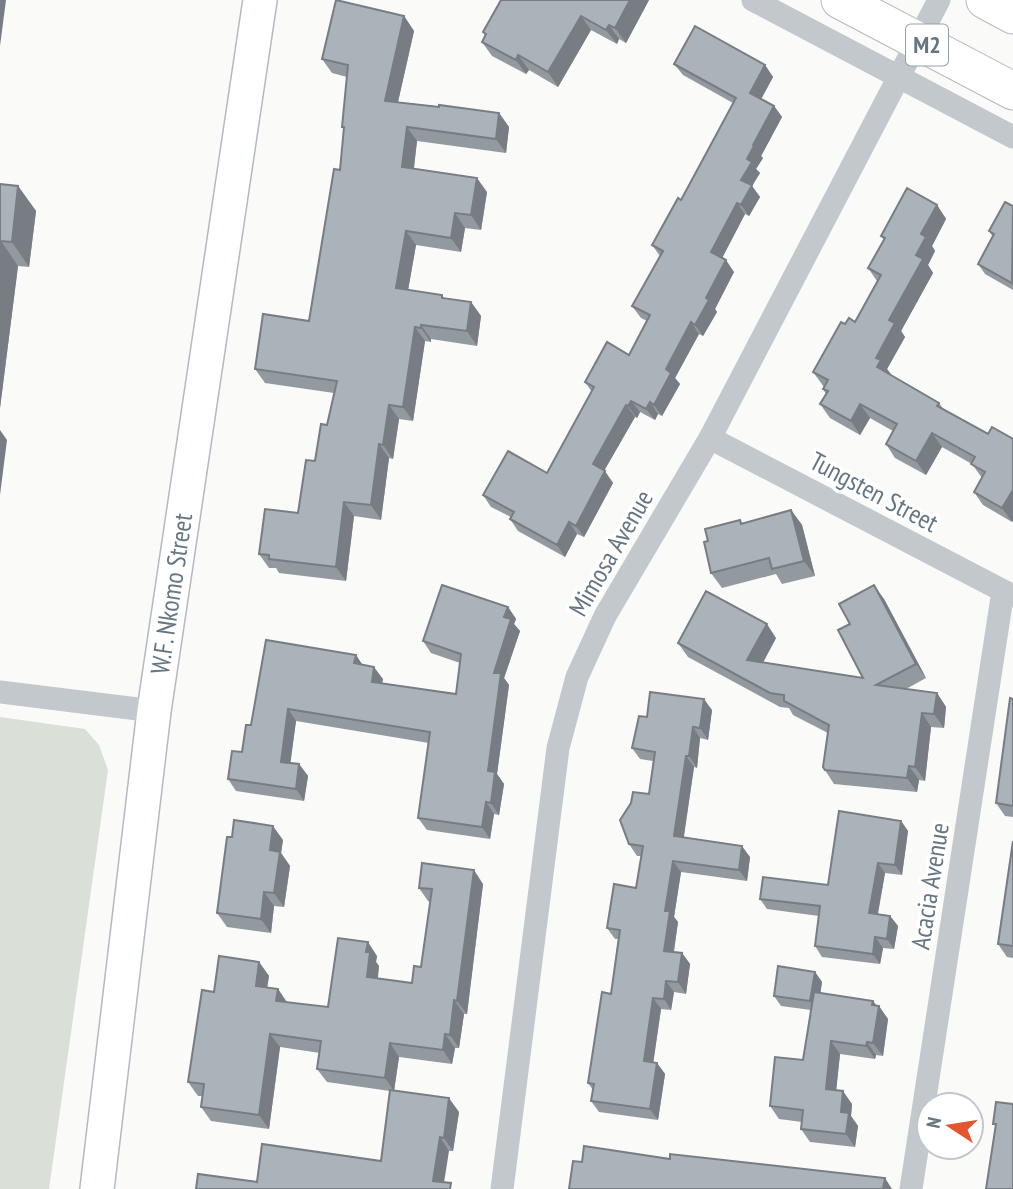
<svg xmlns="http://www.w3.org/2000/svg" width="1013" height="1189" font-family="'PT Sans Narrow',sans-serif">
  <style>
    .green { fill: #dadfd7 }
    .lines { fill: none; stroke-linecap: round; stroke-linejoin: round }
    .secondary-casing { stroke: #b3babf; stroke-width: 36 }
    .primary-casing { stroke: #b5babe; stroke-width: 39 }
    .minor { stroke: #c3c8cc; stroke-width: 23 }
    .secondary { stroke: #fff; stroke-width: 33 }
    .primary { stroke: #fff; stroke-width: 37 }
    .wall { fill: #929a9f }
    .shaded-wall { fill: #777d82 }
    .building { fill: #aab3b9; stroke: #777d82; stroke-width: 2 }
    .labels { text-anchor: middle; stroke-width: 7; stroke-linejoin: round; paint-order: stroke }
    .shield { fill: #fff; stroke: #939fa8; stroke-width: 2 }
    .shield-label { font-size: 24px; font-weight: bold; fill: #657683 }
    .street-label { font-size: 26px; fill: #657683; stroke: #fff }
  </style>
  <rect width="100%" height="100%" fill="#fafaf8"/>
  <polygon class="green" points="0,717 85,729 99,745 108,770 49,1189 0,1189"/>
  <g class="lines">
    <defs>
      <g id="secondary">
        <path id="s1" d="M97,1189L154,711L260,0"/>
      </g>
      <g id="primary">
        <polyline points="840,0 1013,91"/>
        <polyline points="985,0 1013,15"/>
      </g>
    </defs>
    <use href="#secondary" class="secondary-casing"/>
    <use href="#primary" class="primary-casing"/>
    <g class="minor">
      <polyline points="753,0 1013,137"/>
      <polyline points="710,438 1013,596"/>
      <polyline points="0,692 154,711"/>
      <polyline points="502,1189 558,748 577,677 605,616 710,438 939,0"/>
      <polyline points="911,1189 1003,591"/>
    </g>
    <use href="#secondary" class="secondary"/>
    <use href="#primary" class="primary"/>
  </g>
  <g class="wall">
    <polygon points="649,0 626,43 619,39 617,44 591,30 558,87 529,70 526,74 492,56 482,42 485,36 483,32"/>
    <polygon points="404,16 414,31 398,102 499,113 509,127 506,153 417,141 414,169 487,192 481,230 465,228 461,252 416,245 408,290 445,298 471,302 481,316 477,346 431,339 431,342 425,341 413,421 399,419 393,459 389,458 381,520 354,516 346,581 279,573 276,568 269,568 259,554 298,513 327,425 334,393 265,383 255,369 309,321 340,170 344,130 342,127 347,77 332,73 322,59"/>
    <polygon points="674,64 765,65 773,77 761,99 774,106 782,117 761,156 763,158 756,169 760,173 752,186 760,197 749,216 745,214 722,258 734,272 715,309 717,312 703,336 699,334 675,378 680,384 662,416 658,414 655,420 640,412 637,418 635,417 604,471 613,483 584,537 577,534 565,557 518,531 510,519 511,517 491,507 483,495 547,473 592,392 585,382 629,355 647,321 641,318 632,306 660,256 652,245 681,200 733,103 683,75"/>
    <polygon points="0,184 18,186 36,211 29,267 18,266 0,408"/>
    <polygon points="937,205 946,219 932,246 935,251 928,265 933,273 901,331 905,337 887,369 890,375 939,403 945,411 988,434 1013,439 1013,520 1012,522 983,505 974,492 982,478 972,464 942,447 926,475 895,458 886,444 893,431 870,418 860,435 830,418 820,404 826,394 823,389 824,387 813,372 845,324 855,322 877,281 868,268 884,240 881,236"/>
    <polygon points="1013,206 1013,290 985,274 978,264 993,237 989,231"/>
    <polygon points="791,510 802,525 815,576 782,584 776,574 722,588 711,573 708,541 740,520 742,523"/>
    <polygon points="884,599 926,678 906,689 937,693 946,707 944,728 931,727 925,781 919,780 917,792 834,784 823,767 828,733 793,715 789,708 780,707 688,657 678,643 776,638 763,662 863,678 850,624"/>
    <polygon points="508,607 516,619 514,624 520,631 504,678 509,685 497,774 504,784 499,815 494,814 490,839 427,830 418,818 429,743 296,721 290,763 299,764 308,776 304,801 236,791 228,779 242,752 251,725 356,655 362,665 383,679 382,683 456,694 460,663 431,653 423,641"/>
    <polygon points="1013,699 1013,817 1005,816 996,803"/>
    <polygon points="712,710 708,740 700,738 697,768 694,767 684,837 750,857 747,881 681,872 674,917 678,922 674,952 682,953 690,964 686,994 674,992 671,1010 661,1009 653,1062 657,1063 665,1074 658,1120 599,1112 591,1101 593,1090 588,1083 611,994 618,939 615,939 607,928 636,888 641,856 637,856 629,844 649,794 653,761 640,759 632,748 647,717"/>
    <polygon points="901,821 908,831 902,875 885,873 878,914 890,916 898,926 894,949 883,948 880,964 822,957 815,946 819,916 767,909 760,899 828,885"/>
    <polygon points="283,840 281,853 290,866 284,907 274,906 271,933 227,927 217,913"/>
    <polygon points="1013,841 1013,958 1007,957 998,944"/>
    <polygon points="483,884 467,1014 464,1014 459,1048 455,1048 452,1064 399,1057 394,1091 459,1112 453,1151 449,1151 257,1182 381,1161 390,1091 327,1082 317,1069 320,1053 280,1047 269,1129 211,1121 201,1107 203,1096 198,1096 188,1082 214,992 259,962 269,976 267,988 278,989 287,1002 328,1007 377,956 376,962 379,966 378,978 412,983 421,967 430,902 428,901 419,888"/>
    <polygon points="815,972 822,982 820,993 873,1001 888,1019 883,1056 876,1055 875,1059 840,1054 836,1090 852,1104 851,1116 858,1126 855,1147 810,1142 801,1129 802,1122 779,1119 770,1106 803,1060 811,1010 781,1006 774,996"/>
  </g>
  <g class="shaded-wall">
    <polygon points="0,0 6,0 0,46"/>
    <polygon points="630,0 649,0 626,43 615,28"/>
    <polygon points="404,16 414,31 395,115 385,101"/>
    <polygon points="581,16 591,30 558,87 548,72"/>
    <polygon points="609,25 619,39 617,44 606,30"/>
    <polygon points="518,55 529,70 526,74 516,60"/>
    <polygon points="765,65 773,77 758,105 750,93"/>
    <polygon points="774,106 782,117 761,156 763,158 756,169 760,173 752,186 760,197 749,216 741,205 741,180 747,159 753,145"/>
    <polygon points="499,113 509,127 506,153 496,139"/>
    <polygon points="407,127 417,141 412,181 402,167"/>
    <polygon points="477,178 487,192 481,230 471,215"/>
    <polygon points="18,186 36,211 29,267 12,242"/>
    <polygon points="737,203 745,214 719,264 711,252"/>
    <polygon points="937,205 946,219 932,246 935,251 928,265 933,273 901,331 905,337 887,369 891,374 886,381 877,367 876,358 889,320 916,255 921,234"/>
    <polygon points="455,213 465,228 461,252 451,238"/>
    <polygon points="406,231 416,245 406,302 396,288"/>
    <polygon points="1,241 18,266 0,408 0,248"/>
    <polygon points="726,260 734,272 715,309 717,312 703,336 695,325 706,298"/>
    <polygon points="471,302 481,316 477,346 467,331"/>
    <polygon points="691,322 699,334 675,378 680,384 662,416 654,405 666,369"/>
    <polygon points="421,325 431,339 431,342 421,328"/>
    <polygon points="415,327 425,341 413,421 403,407"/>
    <polygon points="631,401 640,412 637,418 628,406"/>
    <polygon points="650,402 658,414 655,420 646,409"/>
    <polygon points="860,404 870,418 860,435 851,421"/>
    <polygon points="389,405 399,419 393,459 383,445"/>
    <polygon points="626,405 635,417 601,476 593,464"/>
    <polygon points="0,430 7,440 0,495"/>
    <polygon points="932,433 942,447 926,475 916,461"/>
    <polygon points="379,444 389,458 381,520 371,505"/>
    <polygon points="605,471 613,483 584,537 576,526"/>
    <polygon points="1013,490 1013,520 1012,522 1002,508"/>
    <polygon points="344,502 354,516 346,581 336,567"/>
    <polygon points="791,510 802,525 815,576 804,561"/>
    <polygon points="569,522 577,534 565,557 557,545"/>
    <polygon points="874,585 884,599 926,678 916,664"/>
    <polygon points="508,607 516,619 514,624 520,631 504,678 509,685 497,774 504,784 499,815 491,803 488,771 494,673 504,617"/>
    <polygon points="767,624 776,638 757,674 747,660"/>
    <polygon points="356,655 364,667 354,663"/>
    <polygon points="374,667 383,679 380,694 372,682"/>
    <polygon points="937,693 946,707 944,728 934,714"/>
    <polygon points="704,699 712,710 708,740 700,728"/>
    <polygon points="288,709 296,721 289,774 281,762"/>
    <polygon points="922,713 931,727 925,781 915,767"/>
    <polygon points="693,727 700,738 697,768 689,756"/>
    <polygon points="686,756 694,767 682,847 674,836"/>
    <polygon points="299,764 308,776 304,801 296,789"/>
    <polygon points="909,766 919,780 917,792 907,778"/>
    <polygon points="486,802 494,814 490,839 482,827"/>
    <polygon points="901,821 908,831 902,875 895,865"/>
    <polygon points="273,826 283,840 281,853 290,866 284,907 274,893 270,850"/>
    <polygon points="742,846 750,857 747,881 739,870"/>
    <polygon points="673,861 681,872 674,917 678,922 672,962 664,951 665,911"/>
    <polygon points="878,863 885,873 876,923 869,913"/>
    <polygon points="474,870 483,884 467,1014 457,1001"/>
    <polygon points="264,892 274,906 271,933 261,919"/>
    <polygon points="890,916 898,926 894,949 887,939"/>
    <polygon points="875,937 883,948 880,964 873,954"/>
    <polygon points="368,942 377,956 376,962 379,966 376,990 367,977 366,952"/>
    <polygon points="682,953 690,964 686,994 678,982"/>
    <polygon points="259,962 269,976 265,1000 256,986"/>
    <polygon points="815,972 822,982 818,1011 810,1001"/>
    <polygon points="666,981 674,992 671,1010 664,999"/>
    <polygon points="278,989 287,1003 276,1001"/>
    <polygon points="653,998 661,1009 652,1072 644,1061"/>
    <polygon points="454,1000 464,1014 459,1048 450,1035"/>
    <polygon points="873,1001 879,1009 879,1006 888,1019 883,1056 873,1043"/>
    <polygon points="270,1034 280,1047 269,1129 259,1115"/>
    <polygon points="445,1034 455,1048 452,1064 443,1050"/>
    <polygon points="831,1041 840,1054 835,1102 826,1089"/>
    <polygon points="867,1042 876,1055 875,1059 866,1046"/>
    <polygon points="390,1043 399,1057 394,1091 385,1078"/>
    <polygon points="657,1063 665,1074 658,1120 650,1109"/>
    <polygon points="843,1091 852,1104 851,1116 858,1126 855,1147 846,1134 841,1112"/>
    <polygon points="449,1098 459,1112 453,1151 444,1138"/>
    <polygon points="440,1137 449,1151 443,1189 433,1181"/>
    <polygon points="885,1178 892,1189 883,1189"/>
  </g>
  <g class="building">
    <polygon points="336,0 404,16 385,101 439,107 439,105 499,113 496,139 407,127 402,167 477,178 471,215 455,213 451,238 406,231 396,288 442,295 442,298 471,302 467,331 421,325 421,328 415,327 403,407 389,405 383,445 379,444 371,505 344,502 336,567 269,559 269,555 259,554 265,509 298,513 306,460 315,461 321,424 327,425 337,381 255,369 263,314 309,321 334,169 340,170 344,127 342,127 348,65 322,59"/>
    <polygon points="501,0 630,0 615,28 609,25 606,30 581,16 548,72 518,55 516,60 482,42 486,34 483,32"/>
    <polygon points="695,26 765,65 750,93 774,106 753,145 754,146 747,159 752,162 741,180 752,185 741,205 737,203 711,252 726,260 706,298 709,300 695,325 691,322 666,369 671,373 654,405 650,402 646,409 631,401 628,406 626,405 593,464 605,471 576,526 569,522 557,545 510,519 514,512 483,495 508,451 547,473 594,387 585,382 607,342 629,355 650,315 632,306 663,251 652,245 678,198 681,200 736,98 674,64"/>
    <polygon points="0,184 18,186 12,242 1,241 0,248"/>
    <polygon points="907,188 937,205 921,234 926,237 916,255 923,259 889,320 895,323 876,358 881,360 877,367 939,403 937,406 988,434 992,427 1013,439 1013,490 1002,508 974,492 985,472 971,464 975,457 932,433 916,461 886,444 897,424 860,404 851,421 820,404 828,391 823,389 828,380 813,372 841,322 845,324 849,318 855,322 881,275 868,268 885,238 881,236"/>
    <polygon points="1005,202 1013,206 1012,283 978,264 994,234 989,231"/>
    <polygon points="791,510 804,561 772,569 769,558 711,573 704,542 708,541 705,529 740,520 741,524"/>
    <polygon points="442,585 508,607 504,617 511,619 494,673 501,673 488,771 495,772 491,803 486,802 482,827 418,818 430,732 288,709 281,762 299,764 296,789 228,779 232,751 242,752 246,725 251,725 266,640 356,655 354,663 374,667 372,682 456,694 461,654 423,641"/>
    <polygon points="874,585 916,664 876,685 937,693 934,714 922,713 915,767 909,766 907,778 825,770 823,767 829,725 784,701 784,695 770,693 678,643 706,591 767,624 747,660 863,678 838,630 850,624 839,604"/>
    <polygon points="650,692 704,699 700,728 693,727 689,756 686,756 674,836 742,846 739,870 673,861 665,911 670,911 664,951 682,953 678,982 666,981 664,999 653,998 644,1061 657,1063 650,1109 591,1101 594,1084 588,1083 602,992 611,994 620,930 607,928 614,884 636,888 643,846 629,844 620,820 631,803 633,792 649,794 655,752 632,748 639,716 647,717"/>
    <polygon points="1010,698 1013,699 1013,806 996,803"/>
    <polygon points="839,811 901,821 895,865 878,863 869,913 890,916 887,939 875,937 873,954 815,946 820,906 760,899 763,877 828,885"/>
    <polygon points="234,820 273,826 270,850 280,852 274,893 264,892 261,919 217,913 227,837 232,837"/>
    <polygon points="1013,841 1013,946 998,944"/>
    <polygon points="422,863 474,870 457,1001 454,1000 450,1035 445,1034 443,1050 390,1043 385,1078 317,1069 321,1041 270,1034 259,1115 201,1107 204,1084 188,1082 202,990 214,992 219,956 259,962 256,986 278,989 276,1001 328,1007 338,938 368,942 366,952 370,952 367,977 412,983 414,966 421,967 432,889 419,888"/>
    <polygon points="778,966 815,972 810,1001 774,996"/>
    <polygon points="814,992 873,1001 872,1005 879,1006 873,1043 867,1042 866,1046 831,1041 826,1089 843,1091 841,1112 849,1113 846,1134 801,1129 803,1110 770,1106 775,1057 803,1060"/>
    <polygon points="390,1090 449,1098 444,1138 440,1137 433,1181 451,1183 450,1189 196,1189 198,1174 257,1182 262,1144 381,1161"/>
    <polygon points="996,1102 1013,1104 1013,1189 986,1189 996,1124 993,1124"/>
    <polygon points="584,1146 670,1159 670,1154 885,1178 883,1189 569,1189 573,1161 582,1162"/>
  </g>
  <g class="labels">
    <rect class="shield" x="906" y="24.5" width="42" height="41" rx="5"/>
    <g class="shield-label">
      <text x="927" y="53">M2</text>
    </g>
    <g class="street-label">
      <text transform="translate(874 492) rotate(28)" y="9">Tungsten Street</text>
      <text transform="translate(611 553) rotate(-60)" y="9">Mimosa Avenue</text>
      <text dy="9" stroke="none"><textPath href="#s1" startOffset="600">W.F. Nkomo Street</textPath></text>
      <text transform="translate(930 886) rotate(-81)" y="9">Acacia Avenue</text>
    </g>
  </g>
  <g transform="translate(950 1126) rotate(282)"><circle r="33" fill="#ffffff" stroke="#c1c8cd" stroke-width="2"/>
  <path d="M0-5L12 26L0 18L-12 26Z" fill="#e4572e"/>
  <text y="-10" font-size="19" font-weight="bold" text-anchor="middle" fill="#657683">N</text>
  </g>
</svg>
